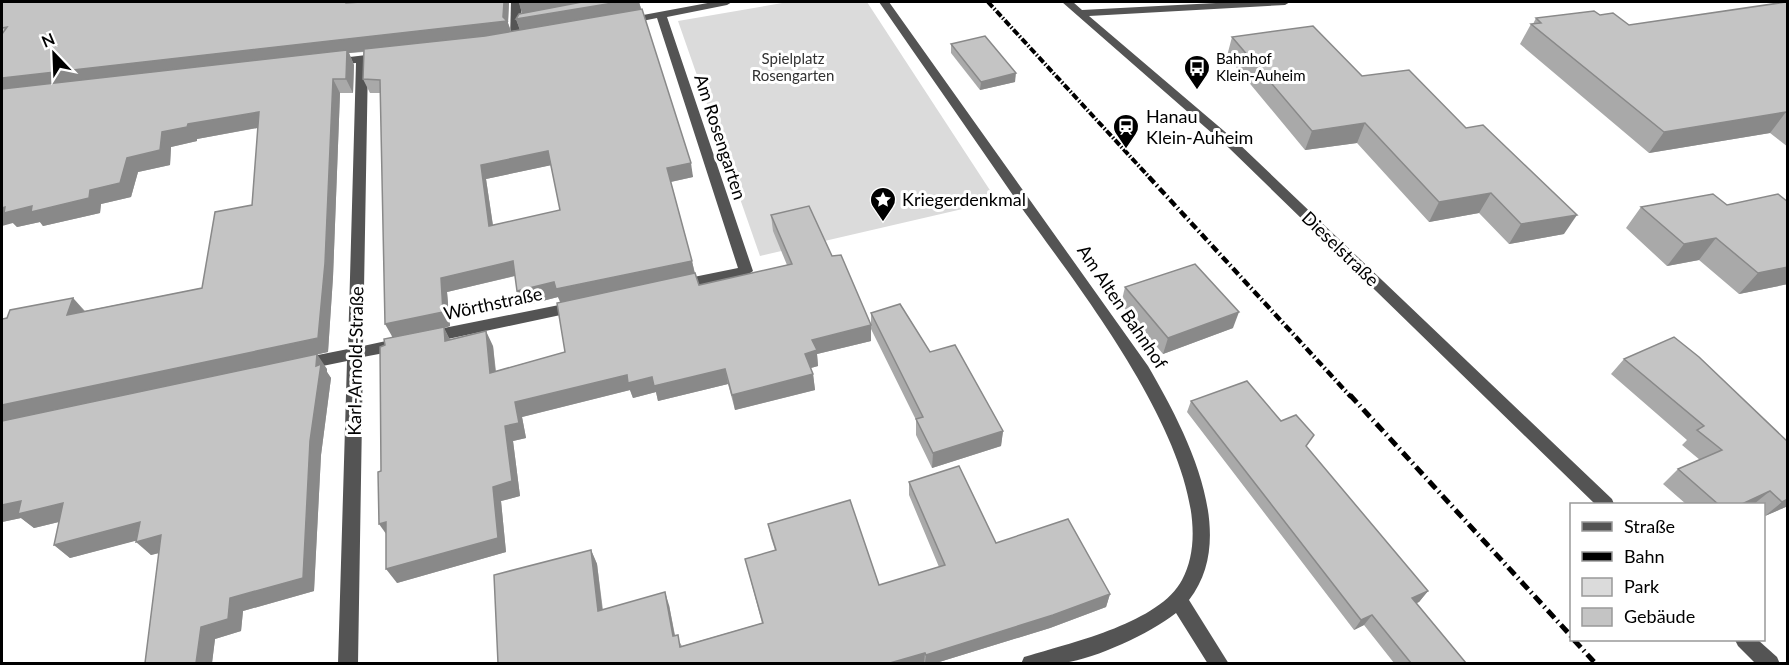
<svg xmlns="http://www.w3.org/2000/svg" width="1789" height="665" font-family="Lato,sans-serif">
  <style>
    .green { fill: #dbdbdb }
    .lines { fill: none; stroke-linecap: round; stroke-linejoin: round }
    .minor { fill: #545454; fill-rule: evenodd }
    .rail-far2 { stroke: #000; stroke-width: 4; stroke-dasharray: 7 2 1.5 2; stroke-linecap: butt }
    .rail-far1 { stroke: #000; stroke-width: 4.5; stroke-dasharray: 8 3 1.5 3; stroke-linecap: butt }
    .rail { stroke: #000; stroke-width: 5; stroke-dasharray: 10 4 1.5 4; stroke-linecap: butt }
    .wall { fill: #a9a9a9; fill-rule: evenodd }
    .shaded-wall { fill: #898989 }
    .building { fill: #c4c4c4; stroke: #898989; stroke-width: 1.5; fill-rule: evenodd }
    .labels { text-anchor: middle; stroke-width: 6; stroke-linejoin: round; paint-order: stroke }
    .far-park-label { font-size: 15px; fill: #323232; stroke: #fff }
    .far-poi-label { font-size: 15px; fill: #000; stroke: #fff; text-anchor: start }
    .poi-label { font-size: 18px; fill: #000; stroke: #fff; text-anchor: start }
    .street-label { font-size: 18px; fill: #000; stroke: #fff }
  </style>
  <rect width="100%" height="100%" fill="#fff"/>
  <polygon class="green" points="788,2 867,2 997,201 760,256 678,21"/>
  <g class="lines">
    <g class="minor">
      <polygon points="511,2 521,2 522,40 516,43 510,40"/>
      <polygon points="713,2 732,2 727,5 667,17 753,271 746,276 679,290 672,285 674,281 738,268 657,18 627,24 622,21 627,18"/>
      <path d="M879,2H889L1148,366C1184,428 1241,534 1189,600L1229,664H1208L1176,613C1149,634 1097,658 1064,663C1051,665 1035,664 1021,664L1024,657L1031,655C1074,642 1160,622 1182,580C1235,481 1076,285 1021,207C974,138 926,70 879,2Z"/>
      <polygon points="1062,2 1073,2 1082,10 1235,2 1290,2 1285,5 1089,16 1237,142 1612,499 1614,504 1595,504 1229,148"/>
      <polygon points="383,53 389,56 387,58 368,61 363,346 400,338 405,340 408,344 405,348 400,350 363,357 358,664 338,664 347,361 303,370 298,368 295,364 298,360 303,358 348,349 356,63 333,65 327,62 333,59"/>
      <polygon points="579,301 586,306 584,310 429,343 424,341 421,337 424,333 429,331"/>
      <polygon points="1735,640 1758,640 1777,657 1780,664 1756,664 1738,646"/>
    </g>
    <polyline class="rail-far2" points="988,2 1150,178"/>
    <polyline class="rail-far1" points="1149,177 1351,397"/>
    <g class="rail">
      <polyline points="1350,395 1572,637"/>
      <polyline points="1574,640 1596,664"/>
    </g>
  </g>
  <g class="wall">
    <path d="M2,2H509L508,23L511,31L520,30L516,19L522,13L519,2H639L693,177L671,182L695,273L699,285L787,265L773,231L771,215L871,341L817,354L818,366L811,368L813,374L815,390L735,410L728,384L658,401L656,392L633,398L630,390L522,417L526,438L513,441L520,496L501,501L506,552L397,583L386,533L381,471L385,345L392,338L380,93H370L363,79L364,52L349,53L354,65L353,93H340L333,277L328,352L307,357L327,369V372L331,378L321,455L314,591L243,611L241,631L215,639L212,663H145L159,553L151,555L137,540L70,558L54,545L59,522L34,528L21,518L2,522V319L73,298L85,311L202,288L252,205L258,128L197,139V141L171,147L170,165L138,172L131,197L101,204L100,213L43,226L40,222L17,227L13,223ZM551,165L560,210L493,225L486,179ZM515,276L523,306L558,297L560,302L565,352L496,371L493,346L450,340L444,328L450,326L447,292Z"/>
    <polygon points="1788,3 1788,147 1770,133 1649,153 1520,44 1531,24 1533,24 1536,18 1600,15 1629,25"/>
    <polygon points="1232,37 1362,76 1564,234 1509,244 1479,213 1429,222 1357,143 1305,150 1227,56"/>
    <polygon points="951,44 1015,82 980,90 951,53"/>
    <polygon points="1788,202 1788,284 1739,294 1699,260 1667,266 1626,228 1641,207 1727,205"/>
    <polygon points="1125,287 1233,328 1163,354 1121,304"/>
    <polygon points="871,313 930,352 1003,431 1001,446 932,468 916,435 916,420 871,329"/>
    <polygon points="1624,359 1788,442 1788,506 1765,516 1764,515 1764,504 1686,504 1663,484 1678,469 1700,460 1682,445 1687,440 1611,374"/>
    <polygon points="1191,401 1281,421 1307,448 1428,591 1419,602 1416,603 1466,663 1394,663 1364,625 1354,630 1187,412"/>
    <polygon points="909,482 996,543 1110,594 1106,607 1050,628 936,663 498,663 591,550 597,564 603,610 669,605 675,635 682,646 762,623 745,559 775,550 771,538 768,524 879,585 939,567 909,495"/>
  </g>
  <g class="shaded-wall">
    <polygon points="504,2 509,2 508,23 512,35 349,53 354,65 353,93 346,79 347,54 2,93 2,78 503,17"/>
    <polygon points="529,2 604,2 523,17 519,3"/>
    <polygon points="619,2 639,2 642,12 521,33 516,19"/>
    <polygon points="1016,73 1015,82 980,90 981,82"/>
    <polygon points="333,79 340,93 333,277 328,352 2,423 2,405 318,338"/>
    <polygon points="259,112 267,126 197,139 197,141 171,147 170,165 138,172 131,197 101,204 100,213 43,226 40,222 17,227 13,223 2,226 2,208 90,190 127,158 162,132 188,124"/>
    <polygon points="1786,112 1770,133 1649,153 1664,132"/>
    <polygon points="1365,123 1357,143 1305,150 1312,131"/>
    <polygon points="548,151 552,165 486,179 495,240 489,226 481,165"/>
    <polygon points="691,163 693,177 670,182 667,168"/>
    <polygon points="1491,193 1479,213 1429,222 1439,202"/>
    <polygon points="1577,215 1564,234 1509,244 1521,224"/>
    <polygon points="1716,238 1699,260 1667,266 1684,244"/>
    <polygon points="513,261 518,275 447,292 450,326 444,328 451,342 393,338 385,324 441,278"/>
    <polygon points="692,261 695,275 561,303 558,297 523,306 517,291 554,282"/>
    <polygon points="1788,267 1788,284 1739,294 1758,273"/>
    <polygon points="73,298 85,312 67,315"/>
    <polygon points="1239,312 1233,328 1163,354 1168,338"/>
    <polygon points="871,325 871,341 817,354 818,366 807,369 805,354 812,340"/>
    <polygon points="486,331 493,346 497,388 490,373"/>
    <polygon points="317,354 327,369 327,372 331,378 321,455 314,591 243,611 241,631 215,639 212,663 196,663 201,627 230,598 316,366"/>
    <polygon points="725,369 728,384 658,401 656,392 633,398 630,390 522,417 526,438 513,441 520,496 501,501 506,552 397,583 386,569 493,487 505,426 515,402 627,375 652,377"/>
    <polygon points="813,374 815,390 735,410 732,395"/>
    <polygon points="1003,431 1001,446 932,468 933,453"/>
    <polygon points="1770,491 1754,504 1742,504"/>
    <polygon points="1788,499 1788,506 1765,516 1782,502"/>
    <polygon points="21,501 63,503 79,517 34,528 21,518 2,522 2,505"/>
    <polygon points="140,522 154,536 70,558 54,545"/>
    <polygon points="386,522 389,538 379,524"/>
    <polygon points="161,535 175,549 151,555 136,542"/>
    <polygon points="591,550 597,564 604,624 598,611"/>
    <polygon points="1428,591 1419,602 1404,609 1412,598"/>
    <polygon points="665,592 669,605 677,648 673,636"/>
    <polygon points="1110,594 1106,607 1050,628 936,663 925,663 926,655"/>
    <polygon points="1372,615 1364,625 1354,630 1361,620"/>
    <polygon points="925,653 924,663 890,663"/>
  </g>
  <g class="building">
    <polygon points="2,2 346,2 346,3 361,2 504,2 503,17 507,21 2,78 2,34 7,27 2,28"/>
    <polygon points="582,2 619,2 516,19 519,14"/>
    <polygon points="1786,2 1788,3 1788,113 1786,112 1664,132 1531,24 1541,23 1536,18 1594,11 1600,15 1613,13 1629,25"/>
    <path d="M642,9L691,163L667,168L692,261L556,289L554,282L517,291L513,261L441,278L443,312L385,324L380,80L363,79L364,49L485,36ZM548,151L560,210L489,226L481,165Z"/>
    <polygon points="1313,26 1362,76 1409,70 1466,128 1483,125 1577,215 1521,224 1491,193 1439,202 1365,123 1312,131 1232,37"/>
    <polygon points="985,36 1016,73 981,82 951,44"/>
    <polygon points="347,50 346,79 333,79 325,263 318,338 2,405 2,319 7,318 10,310 73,298 67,315 202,288 215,212 252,205 259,112 188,124 187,127 162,132 160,150 127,158 120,183 90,190 89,198 31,212 32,206 4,213 5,207 2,208 2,89"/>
    <polygon points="1713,194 1727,205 1778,194 1788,202 1788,267 1758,273 1716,238 1684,244 1641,207"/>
    <polygon points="809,206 832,256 841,255 871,325 812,340 817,350 805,354 813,374 732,395 725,369 654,386 652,377 628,383 627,375 515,402 519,423 505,426 512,481 493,487 498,538 386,569 386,522 379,524 378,472 381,471 380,347 385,345 384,339 444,327 445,341 486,331 490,373 565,352 557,303 695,273 699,285 792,264 771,215"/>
    <polygon points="1195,264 1239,312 1168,338 1125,287"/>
    <polygon points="900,304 930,352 955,345 1003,431 933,453 916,419 923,417 871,313"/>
    <polygon points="1674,337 1699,357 1788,442 1788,499 1782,502 1770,491 1742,504 1718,504 1678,469 1722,450 1697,430 1704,426 1624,359"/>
    <polygon points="317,354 316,366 321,364 310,441 303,578 230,598 228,619 201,627 196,663 145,663 161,535 136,542 140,522 54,545 63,503 18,514 21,501 2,505 2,421"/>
    <polygon points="1247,381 1281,421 1296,415 1314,435 1306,446 1428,591 1412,598 1466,663 1411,663 1372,615 1361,620 1191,401"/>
    <polygon points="959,466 996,543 1068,519 1110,594 1053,615 926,655 925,653 890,663 498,663 494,575 591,550 598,611 665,592 673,636 678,635 680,647 763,623 745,559 776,550 768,524 850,500 879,585 945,565 909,482"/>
  </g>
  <defs>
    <symbol id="bus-pin" viewBox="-11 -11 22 30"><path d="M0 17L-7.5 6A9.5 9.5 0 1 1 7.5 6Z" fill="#000" stroke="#fff"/><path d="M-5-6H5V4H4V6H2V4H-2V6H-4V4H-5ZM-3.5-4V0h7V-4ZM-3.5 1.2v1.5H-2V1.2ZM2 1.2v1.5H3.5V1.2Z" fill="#fff"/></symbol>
    <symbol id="station-pin" viewBox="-11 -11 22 30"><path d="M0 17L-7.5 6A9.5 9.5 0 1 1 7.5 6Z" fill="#000" stroke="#fff"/><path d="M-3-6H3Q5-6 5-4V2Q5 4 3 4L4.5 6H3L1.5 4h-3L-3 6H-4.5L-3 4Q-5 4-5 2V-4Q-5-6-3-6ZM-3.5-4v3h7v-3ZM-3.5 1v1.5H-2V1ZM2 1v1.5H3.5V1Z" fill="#fff"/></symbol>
    <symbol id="sight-pin" viewBox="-11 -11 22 30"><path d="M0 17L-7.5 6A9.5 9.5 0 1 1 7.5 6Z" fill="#000" stroke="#fff"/><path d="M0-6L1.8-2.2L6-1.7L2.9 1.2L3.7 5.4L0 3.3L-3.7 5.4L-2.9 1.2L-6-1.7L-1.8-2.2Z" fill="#fff"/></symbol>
  </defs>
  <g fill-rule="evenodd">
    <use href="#bus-pin" x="1182" y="53" width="30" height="40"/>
    <use href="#station-pin" x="1111" y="112" width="30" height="40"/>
    <use href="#sight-pin" x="868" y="185" width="30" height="40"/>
  </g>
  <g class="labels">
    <g class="far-park-label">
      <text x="793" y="64">Spielplatz<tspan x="793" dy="17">Rosengarten</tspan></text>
    </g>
    <g class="far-poi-label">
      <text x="1216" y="64">Bahnhof<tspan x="1216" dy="17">Klein-Auheim</tspan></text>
    </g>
    <g class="poi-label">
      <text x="1146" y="123">Hanau<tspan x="1146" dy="21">Klein-Auheim</tspan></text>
      <text x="902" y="206">Kriegerdenkmal</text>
    </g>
    <g class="street-label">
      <text transform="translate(720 137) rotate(72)" y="6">Am Rosengarten</text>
      <text transform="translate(1340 249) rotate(44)" y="6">Dieselstraße</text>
      <text transform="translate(493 304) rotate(-12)" y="6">Wörthstraße</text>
      <text transform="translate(1122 307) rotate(56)" y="6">Am Alten Bahnhof</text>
      <text transform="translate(356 361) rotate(-89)" y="6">Karl-Arnold-Straße</text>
    </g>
  </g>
  <rect width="1789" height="665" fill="none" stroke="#000000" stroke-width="6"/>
  <rect x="1570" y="503" width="195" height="138" fill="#ffffff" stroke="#999999" stroke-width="1.5"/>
  <rect x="1582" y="522" width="30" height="9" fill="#545454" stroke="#999999" stroke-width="1.5"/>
  <text x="1624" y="533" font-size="18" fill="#000000">Straße</text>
  <rect x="1582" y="552" width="30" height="9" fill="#000000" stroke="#999999" stroke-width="1.5"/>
  <text x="1624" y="563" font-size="18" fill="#000000">Bahn</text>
  <rect x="1582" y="578" width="30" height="18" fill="#dbdbdb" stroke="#999999" stroke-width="1.5"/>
  <text x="1624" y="593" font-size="18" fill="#000000">Park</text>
  <rect x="1582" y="608" width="30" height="18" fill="#c4c4c4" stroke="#999999" stroke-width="1.5"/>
  <text x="1624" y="623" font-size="18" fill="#000000">Gebäude</text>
  <g transform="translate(54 54) rotate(337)" stroke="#ffffff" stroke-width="4.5" paint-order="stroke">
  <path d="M0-4.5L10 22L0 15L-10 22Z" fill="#000000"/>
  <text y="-9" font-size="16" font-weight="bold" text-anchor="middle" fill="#000000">N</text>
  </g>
</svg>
